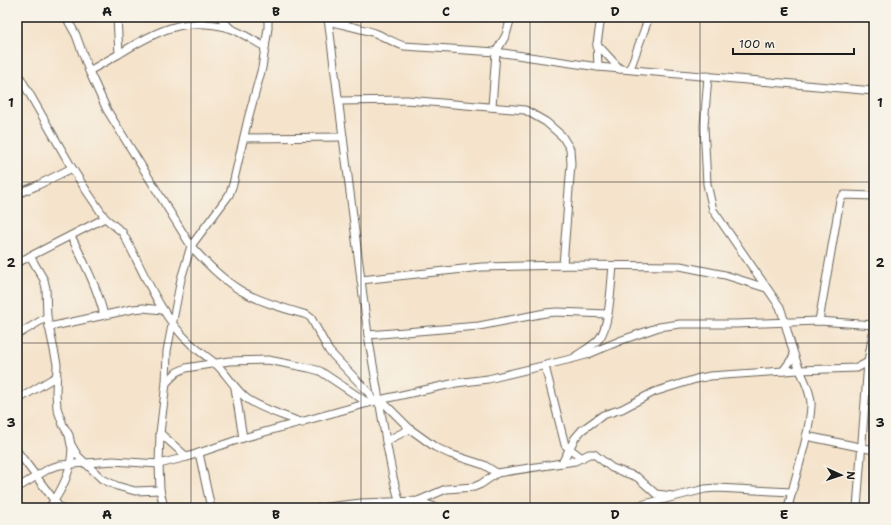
<svg xmlns="http://www.w3.org/2000/svg" width="891" height="525" font-family="'Shantell Sans',sans-serif">
  <style>
    .lines { fill: none; stroke-linecap: round; stroke-linejoin: round }
    .street-casing { stroke: #686259; stroke-width: 9 }
    .street { stroke: #fff; stroke-width: 7 }
    .grid { fill: none; stroke: #1c1c1c; stroke-width: 1; stroke-opacity: 0.55 }
    .neatline { fill: none; stroke: #1c1c1c; stroke-width: 1.5 }
    .grid-label { font-size: 13px; text-anchor: middle; font-weight: bold; fill: #1c1c1c }
  </style>
  <rect width="100%" height="100%" fill="#f7f3e8"/>
  <filter id="ink" filterUnits="userSpaceOnUse"><feTurbulence type="fractalNoise" baseFrequency=".025" numOctaves="2"/><feDisplacementMap in="SourceGraphic" scale="8" xChannelSelector="R" yChannelSelector="G"/><feConvolveMatrix kernelMatrix="1 2 1 2 8 2 1 2 1" color-interpolation-filters="sRGB"/></filter>
  <filter id="wash" filterUnits="userSpaceOnUse"><feTurbulence type="fractalNoise" baseFrequency=".012" numOctaves="4" result="noise"/><feDisplacementMap in="SourceGraphic" scale="16" xChannelSelector="R" yChannelSelector="G"/><feGaussianBlur stdDeviation="0.9" result="paint"/><feColorMatrix in="noise" values="0 0 0 0 0 0 0 0 0 0 0 0 0 0 0 0 0 1.4 0 .05"/><feComposite in="paint" operator="in"/></filter>
  <g filter="url(#wash)">
    <rect width="100%" height="100%" fill="#f5e3cb"/>
  </g>
  <g filter="url(#ink)">
    <g class="lines">
      <defs>
        <g id="street">
          <path d="M66,17L76,35L89,71L107,110L191,246C206,263 224,282 245,293C264,303 286,309 307,315L311,318L329,351L369,393L373,402"/>
          <polyline points="220,17 230,28"/>
          <polyline points="328,18 368,335 386,441 393,477 401,508"/>
          <path d="M328,21C344,25 360,28 375,33C385,37 394,43 404,46L496,52L598,67L874,91"/>
          <polyline points="597,44 620,69"/>
          <path d="M119,54C156,31 184,16 229,28C241,32 254,41 265,47"/>
          <polyline points="598,67 597,44 601,17"/>
          <polyline points="630,69 649,17"/>
          <polyline points="89,71 119,54 117,17"/>
          <path d="M17,72L72,168L86,190L105,218L122,232L126,239C145,275 160,315 190,343C198,351 208,357 216,364C227,374 234,388 246,398C262,410 284,415 302,423"/>
          <path d="M708,76L704,126L707,184L713,210L780,307C786,324 789,340 795,357C799,371 812,391 811,406C809,438 795,476 788,508"/>
          <polyline points="339,101 407,100 525,110 546,122 562,136 570,149 571,164 563,265"/>
          <polyline points="492,107 496,52 506,35 511,17"/>
          <polyline points="244,138 343,137"/>
          <polyline points="17,194 36,186 72,168"/>
          <path d="M71,236C84,262 97,287 104,315"/>
          <polyline points="30,256 44,280 46,288 47,317 57,364 56,392 57,408 63,425 69,435 71,445 78,456 102,479 117,486 135,491 160,490"/>
          <polyline points="17,263 105,218"/>
          <polyline points="361,280 482,267 563,265 680,266 725,275 766,288"/>
          <polyline points="819,321 840,200 844,195 874,196"/>
          <polyline points="49,327 133,309 143,308 163,310"/>
          <polyline points="17,335 47,317"/>
          <polyline points="368,335 479,326 545,313 557,312 608,314"/>
          <path d="M576,356C583,351 593,346 599,339C610,326 611,283 613,266"/>
          <polyline points="545,366 565,445 582,458"/>
          <polyline points="783,371 794,356"/>
          <polyline points="166,383 177,372 186,368 229,361 268,360 309,368 320,371 368,403"/>
          <polyline points="235,388 243,438"/>
          <polyline points="17,400 57,376"/>
          <polyline points="379,404 386,405 410,429 435,447 450,454 484,465 497,473"/>
          <polyline points="160,433 187,457"/>
          <polyline points="806,436 874,450"/>
          <polyline points="386,441 410,429"/>
          <polyline points="17,451 60,508"/>
          <polyline points="199,453 211,508"/>
          <polyline points="562,463 575,438 582,430 603,415 622,409 654,392 696,379 710,376 799,370 857,368 868,362"/>
          <polyline points="17,488 50,468 60,465 113,461 159,464 187,457 243,438 379,400 456,383 488,379 571,359 586,355 622,340 659,327 680,324 736,324 819,321 874,325"/>
          <polyline points="418,501 438,508"/>
          <path d="M49,508C63,489 72,470 72,446"/>
          <polyline points="164,508 160,490 159,464 160,433 166,383 167,351 181,279 191,246 229,195 233,184 248,119 262,68 268,28 268,17"/>
          <polyline points="319,508 361,503 418,501 446,489 474,487 481,484 497,473 575,461 589,454 594,454 612,468 637,477 656,494 673,496"/>
          <polyline points="629,508 705,489 717,488 792,492"/>
          <polyline points="857,508 868,362 874,326"/>
        </g>
      </defs>
      <use href="#street" class="street-casing"/>
      <use href="#street" class="street"/>
    </g>
  </g>
  <path class="grid" d="M191,17V508M361,17V508M530,17V508M700,17V508M17,182H874M17,343H874"/>
  <rect width="891" height="525" fill="none" stroke="#f7f3e8" stroke-width="44"/>
  <g transform="translate(841 475) rotate(93)" stroke="#f7f3e8" stroke-width="3" paint-order="stroke">
  <path d="M0-3L7 15L0 10L-7 15Z" fill="#1c1c1c"/>
  <text y="-6" font-size="11" font-weight="bold" text-anchor="middle" fill="#1c1c1c">N</text>
  </g>
  <path d="M733 48v6h121v-6" fill="none" stroke="#1c1c1c" stroke-width="2"/>
  <text x="739" y="48" font-size="12" fill="#1c1c1c" stroke="#f7f3e8" stroke-width="3" paint-order="stroke">100 m</text>
  <rect x="22" y="22" width="847" height="481" class="neatline"/>
  <g class="grid-label">
    <text x="107" y="16">A</text>
    <text x="276" y="16">B</text>
    <text x="446" y="16">C</text>
    <text x="615" y="16">D</text>
    <text x="784" y="16">E</text>
    <text x="11" y="107">1</text>
    <text x="880" y="107">1</text>
    <text x="11" y="267">2</text>
    <text x="880" y="267">2</text>
    <text x="11" y="427">3</text>
    <text x="880" y="427">3</text>
    <text x="107" y="519">A</text>
    <text x="276" y="519">B</text>
    <text x="446" y="519">C</text>
    <text x="615" y="519">D</text>
    <text x="784" y="519">E</text>
  </g>
</svg>
